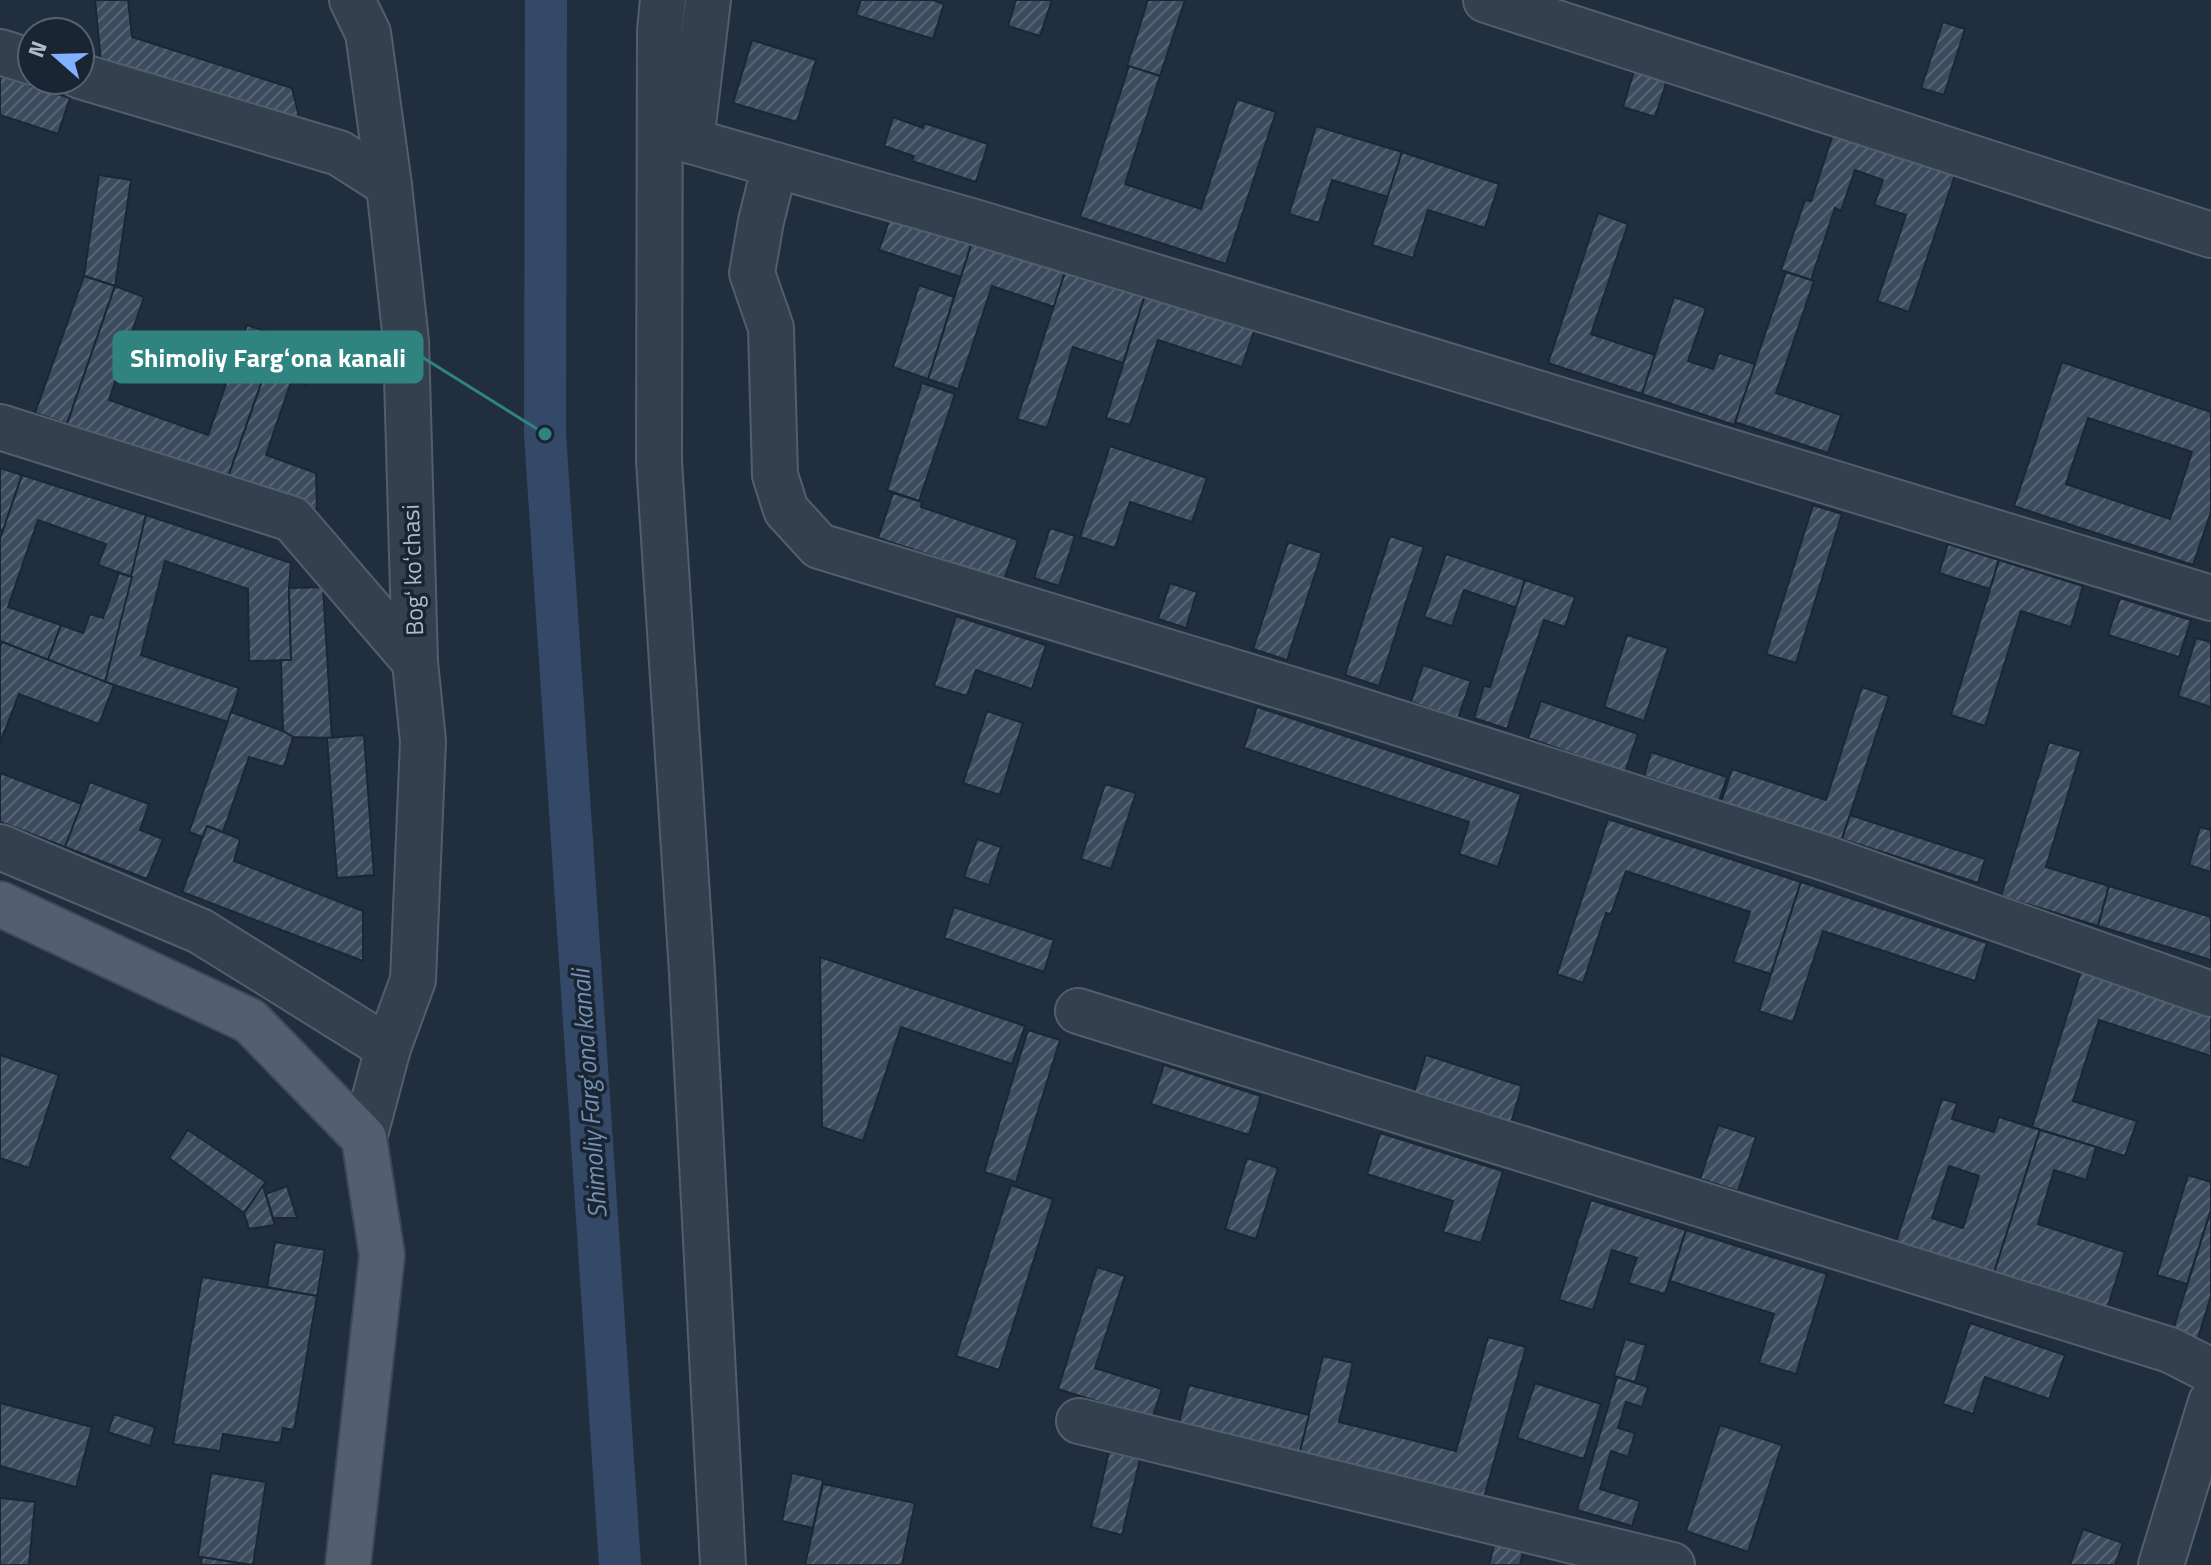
<svg xmlns="http://www.w3.org/2000/svg" width="2211" height="1565" font-family="'Titillium Web',sans-serif">
  <style>
    .lines { fill: none; stroke-linecap: round; stroke-linejoin: round }
    .canal { stroke: #334967; stroke-width: 42 }
    .building { fill: url(#building-hatch); stroke: #1c2735; stroke-width: 2; fill-rule: evenodd }
    .minor-casing { stroke: #535e6c; stroke-width: 48 }
    .major-casing { stroke: #3e4957; stroke-width: 48 }
    .minor { stroke: #35404e; stroke-width: 44 }
    .major { stroke: #535f6f; stroke-width: 44 }
    .labels { text-anchor: middle; stroke-width: 7; stroke-linejoin: round; paint-order: stroke }
    .street-label { font-size: 24px; fill: #b1bbca; stroke: #1a2533 }
    .water-label { font-size: 26px; font-style: italic; fill: #7591b4; stroke: #1a2533 }
    .leader { fill: none; stroke: #2f8480; stroke-width: 3 }
    .callout-dot { fill: #2f8480; stroke: #1a2533; stroke-width: 3 }
    .callout { fill: #2f8480; stroke: #2f8480; stroke-width: 3 }
    .callout-label { font-size: 26px; text-anchor: middle; font-weight: bold; fill: #fff }
  </style>
  <defs>
    <pattern id="building-hatch" width="6" height="6" patternUnits="userSpaceOnUse" patternTransform="scale(2)"><rect width="6" height="6" fill="#3c4c5e"/><path d="M-1 1l2-2M0 6l6-6M5 7l2-2" fill="none" stroke="#566474"/></pattern>
  </defs>
  <rect width="100%" height="100%" fill="#212e3e"/>
  <g class="lines">
    <polyline class="canal" points="546,0 545,434 620,1565"/>
  </g>
  <g class="building">
    <polygon points="95,0 128,0 132,37 292,88 302,129 101,62"/>
    <polygon points="861,0 933,0 944,4 933,39 856,15"/>
    <polygon points="1016,0 1052,0 1040,36 1008,26"/>
    <polygon points="1148,0 1185,0 1160,76 1127,66"/>
    <polygon points="1943,22 1965,29 1944,95 1921,88"/>
    <polygon points="752,40 816,60 797,122 733,103"/>
    <polygon points="1637,61 1670,71 1655,117 1623,107"/>
    <polygon points="1129,66 1160,76 1125,184 1201,209 1237,99 1276,112 1226,264 1080,217"/>
    <polygon points="0,76 70,98 58,134 0,115"/>
    <polygon points="893,117 923,128 924,123 988,144 976,182 912,161 914,156 884,146"/>
    <polygon points="1836,125 1958,166 1909,312 1877,301 1906,215 1874,205 1883,180 1855,170 1841,211 1835,208 1811,280 1781,270 1805,200 1811,201"/>
    <polygon points="1316,126 1402,152 1388,197 1332,180 1319,223 1289,214"/>
    <polygon points="1402,152 1499,184 1485,228 1428,210 1413,258 1372,245"/>
    <polygon points="99,175 131,180 115,286 84,276"/>
    <polygon points="893,209 974,236 961,277 879,250"/>
    <polygon points="1598,213 1628,224 1591,334 1655,355 1642,394 1548,363"/>
    <polygon points="974,236 1067,266 1054,307 992,286 958,389 928,379"/>
    <polygon points="1067,266 1146,292 1123,363 1073,347 1047,428 1017,419"/>
    <polygon points="1786,272 1814,281 1776,393 1841,415 1828,453 1735,422"/>
    <polygon points="84,276 115,286 67,424 35,413"/>
    <polygon points="919,285 954,297 928,379 893,367"/>
    <polygon points="115,286 144,297 109,400 208,435 235,359 266,370 227,480 67,424"/>
    <polygon points="1146,292 1255,328 1242,367 1158,340 1130,425 1106,418"/>
    <polygon points="1674,297 1706,308 1688,361 1713,369 1719,353 1755,364 1734,425 1642,394"/>
    <polygon points="247,325 304,345 306,385 235,359"/>
    <path d="M2062,362L2211,412V512L2193,565L2014,506ZM2088,418L2192,452L2170,519L2066,484Z"/>
    <polygon points="266,370 292,379 266,455 316,473 317,510 227,480"/>
    <polygon points="922,383 955,394 919,501 887,490"/>
    <polygon points="1110,446 1207,478 1192,522 1130,502 1115,548 1080,537"/>
    <polygon points="0,468 22,475 3,531 0,530"/>
    <polygon points="22,475 146,515 132,577 98,565 106,544 38,520 8,607 61,625 48,660 0,641 0,539"/>
    <polygon points="893,493 922,502 921,507 1018,540 1004,580 878,538"/>
    <polygon points="1813,505 1842,514 1796,663 1766,654"/>
    <polygon points="146,515 291,563 289,588 291,660 249,661 248,589 165,561 141,655 239,688 228,722 105,682"/>
    <polygon points="1050,528 1075,536 1059,586 1034,578"/>
    <polygon points="1390,536 1424,547 1379,686 1345,675"/>
    <polygon points="1288,542 1322,553 1287,660 1253,649"/>
    <polygon points="1948,544 1999,560 1990,589 1939,573"/>
    <polygon points="1446,554 1525,580 1517,608 1464,590 1452,626 1424,617"/>
    <polygon points="1999,560 2083,586 2071,627 2021,611 1985,726 1951,715"/>
    <polygon points="119,573 132,577 105,682 48,660 61,625 83,633 90,614 103,618"/>
    <polygon points="1525,580 1575,597 1565,627 1544,620 1507,729 1474,718 1484,686 1490,687"/>
    <polygon points="1170,583 1197,592 1186,628 1158,619"/>
    <polygon points="323,587 332,738 293,737 283,731 281,660 291,660 289,588"/>
    <polygon points="2120,598 2191,620 2179,657 2108,635"/>
    <polygon points="956,616 1046,645 1032,689 976,670 967,696 934,686"/>
    <polygon points="1627,635 1668,648 1644,721 1604,707"/>
    <polygon points="2196,638 2211,642 2211,707 2178,696"/>
    <polygon points="2,642 114,685 99,724 19,694 0,743 0,648"/>
    <polygon points="1423,665 1471,681 1458,718 1411,702"/>
    <polygon points="1862,687 1889,696 1839,848 1719,809 1732,769 1826,800"/>
    <polygon points="1541,701 1638,734 1625,772 1528,738"/>
    <polygon points="1257,707 1521,794 1498,867 1459,854 1469,822 1244,748"/>
    <polygon points="987,711 1023,723 1000,795 963,783"/>
    <polygon points="231,712 283,731 293,737 284,767 249,757 223,832 207,826 203,837 189,832"/>
    <polygon points="364,735 374,875 337,878 327,738"/>
    <polygon points="2049,742 2081,751 2046,867 2109,886 2098,926 2001,896"/>
    <polygon points="1651,752 1727,777 1719,801 1644,776"/>
    <polygon points="0,773 82,804 65,847 0,822"/>
    <polygon points="90,782 149,804 140,830 163,839 147,879 65,847"/>
    <polygon points="1105,784 1136,793 1111,869 1081,859"/>
    <polygon points="1850,815 1985,859 1978,883 1842,839"/>
    <polygon points="1608,819 1801,882 1771,974 1733,962 1750,912 1626,871 1611,914 1606,913 1583,983 1557,974"/>
    <polygon points="207,826 240,839 234,861 363,911 363,961 182,892"/>
    <polygon points="2200,827 2211,830 2211,872 2189,865"/>
    <polygon points="977,839 1001,847 989,885 964,877"/>
    <polygon points="1801,882 1987,943 1975,981 1823,931 1793,1022 1759,1011"/>
    <polygon points="2109,886 2211,917 2211,960 2098,926"/>
    <polygon points="954,907 1054,940 1044,972 944,938"/>
    <polygon points="820,957 1025,1026 1012,1064 901,1027 863,1141 822,1127"/>
    <polygon points="2081,971 2211,1012 2211,1056 2099,1020 2073,1101 2137,1121 2125,1156 2032,1127"/>
    <polygon points="1028,1030 1060,1040 1016,1182 984,1172"/>
    <polygon points="0,1055 59,1075 29,1168 0,1158"/>
    <polygon points="1426,1055 1522,1086 1511,1123 1414,1092"/>
    <polygon points="1164,1065 1261,1096 1249,1135 1151,1104"/>
    <path d="M1942,1099L1957,1103L1952,1119L1994,1132L1999,1117L2040,1130L1993,1276L1895,1245ZM1949,1166L1979,1176L1963,1228L1932,1218Z"/>
    <polygon points="1718,1125 1756,1137 1738,1191 1700,1179"/>
    <polygon points="188,1130 266,1182 244,1213 169,1158"/>
    <polygon points="2040,1130 2096,1147 2086,1180 2054,1170 2038,1224 2125,1252 2106,1312 1993,1276"/>
    <polygon points="1380,1133 1503,1171 1481,1243 1443,1232 1453,1201 1367,1174"/>
    <polygon points="1247,1158 1278,1168 1256,1239 1225,1229"/>
    <polygon points="2188,1175 2211,1182 2211,1210 2187,1284 2157,1275"/>
    <polygon points="1011,1185 1053,1199 999,1370 956,1356"/>
    <polygon points="263,1186 275,1225 249,1229 244,1213"/>
    <polygon points="287,1186 297,1218 273,1218 266,1194"/>
    <polygon points="1591,1200 1686,1230 1665,1294 1628,1283 1637,1258 1612,1250 1593,1310 1559,1300"/>
    <polygon points="2211,1210 2211,1296 2197,1341 2172,1333"/>
    <polygon points="1686,1230 1827,1274 1796,1374 1759,1363 1774,1314 1670,1281"/>
    <polygon points="275,1242 325,1250 317,1296 267,1287"/>
    <polygon points="1097,1267 1125,1276 1095,1368 1162,1389 1152,1419 1058,1389"/>
    <polygon points="202,1277 317,1296 294,1430 283,1428 280,1443 223,1434 220,1451 173,1444"/>
    <polygon points="1970,1323 2065,1355 2049,1399 1985,1377 1973,1414 1943,1404"/>
    <polygon points="1488,1337 1526,1347 1483,1501 1299,1455 1323,1356 1353,1363 1339,1422 1456,1451"/>
    <polygon points="1625,1339 1646,1345 1635,1382 1614,1376"/>
    <polygon points="1617,1377 1648,1387 1642,1407 1626,1402 1618,1428 1635,1433 1628,1457 1611,1451 1600,1489 1640,1501 1632,1526 1577,1510"/>
    <polygon points="1535,1383 1601,1404 1584,1459 1517,1438"/>
    <polygon points="1189,1385 1309,1415 1299,1455 1178,1426"/>
    <polygon points="0,1403 92,1427 76,1487 0,1466"/>
    <polygon points="114,1414 155,1427 150,1446 108,1432"/>
    <polygon points="1720,1425 1782,1445 1748,1552 1686,1531"/>
    <polygon points="1109,1452 1140,1459 1122,1535 1091,1527"/>
    <polygon points="211,1473 266,1482 253,1565 198,1557"/>
    <polygon points="792,1473 823,1480 813,1528 782,1521"/>
    <polygon points="823,1484 915,1503 902,1565 805,1565"/>
    <polygon points="0,1498 35,1502 29,1565 0,1565"/>
    <polygon points="2083,1529 2123,1543 2115,1565 2070,1565"/>
    <polygon points="1495,1541 1524,1547 1520,1565 1489,1565"/>
    <polygon points="202,1557 249,1565 201,1565"/>
  </g>
  <g class="lines">
    <defs>
      <g id="minor">
        <polyline points="352,0 368,33 389,185 406,341 415,662 423,741 413,980 388,1048 364,1138"/>
        <polyline points="663,0 660,30 659,461 692,973 723,1565"/>
        <polyline points="1486,0 2211,235"/>
        <polyline points="0,52 32,62"/>
        <polyline points="80,76 339,153 389,185"/>
        <polyline points="660,132 978,223 2211,598"/>
        <polyline points="691,141 708,0"/>
        <polyline points="775,165 761,221 752,273 771,328 775,475 786,510 819,546 1336,703 1828,859 2211,994"/>
        <polyline points="0,427 292,519 415,662"/>
        <polyline points="0,847 200,931 388,1048"/>
        <polyline points="1078,1011 2170,1350 2211,1371"/>
        <polyline points="1079,1421 1672,1565"/>
        <polyline points="2161,1565 2211,1402"/>
      </g>
      <polyline id="major" points="0,904 250,1021 364,1138 382,1255 348,1565"/>
    </defs>
    <use href="#minor" class="minor-casing"/>
    <use href="#major" class="major-casing"/>
    <use href="#minor" class="minor"/>
    <use href="#major" class="major"/>
  </g>
  <g class="labels">
    <g class="street-label">
      <text transform="translate(413 570) rotate(-92)" y="8">Bogʻ koʻchasi</text>
    </g>
    <g class="water-label">
      <text transform="translate(589 1094) rotate(-94)" y="9">Shimoliy Fargʻona kanali</text>
    </g>
  </g>
  <path class="leader" d="M545 434L422 357"/>
  <circle class="callout-dot" cx="545" cy="434" r="8"/>
  <rect class="callout" x="114" y="332" width="308" height="50" rx="8"/>
  <g class="callout-label">
    <text x="268" y="367">Shimoliy Fargʻona kanali</text>
  </g>
  <g transform="translate(56 56) rotate(290)"><circle r="38" fill="#1a2533" stroke="#56616f" stroke-width="2"/>
  <path d="M0-6L14 30L0 20L-14 30Z" fill="#80b2ff"/>
  <text y="-12" font-size="22" font-weight="bold" text-anchor="middle" fill="#b1bbca">N</text>
  </g>
</svg>
